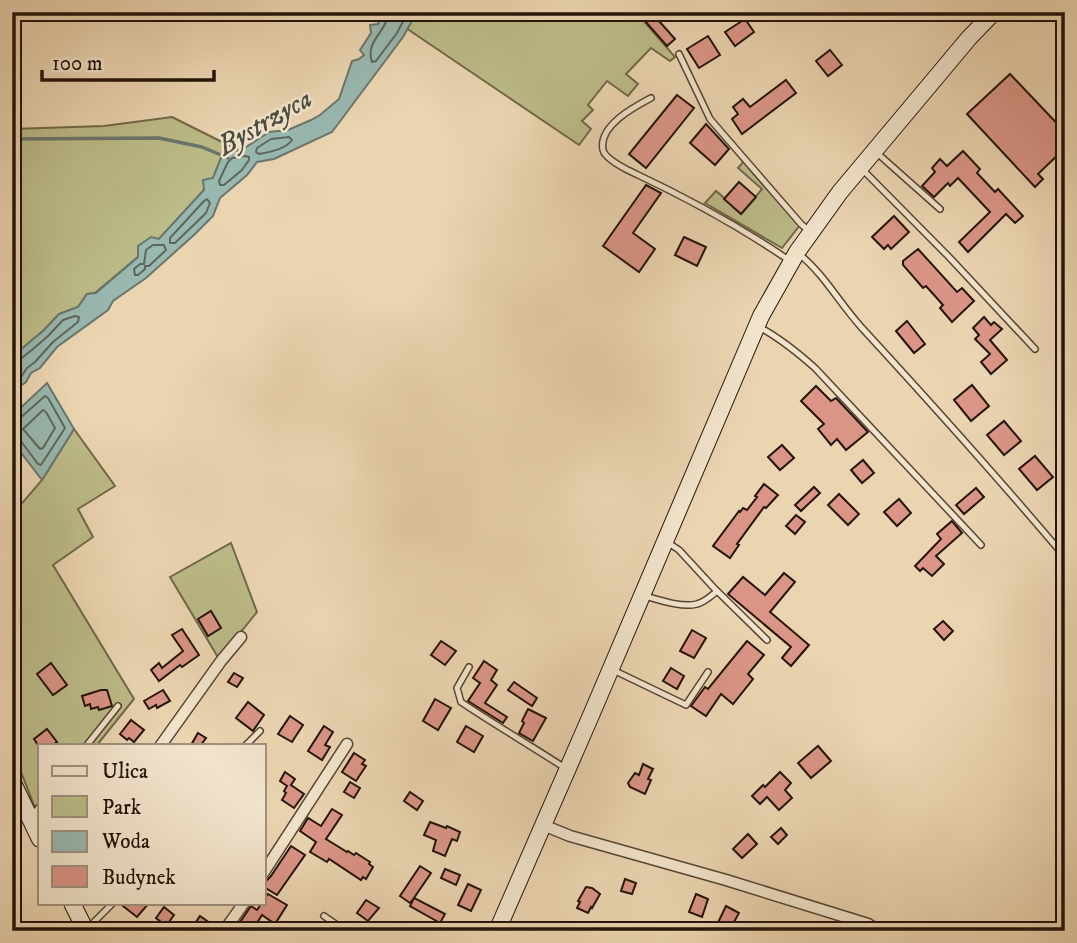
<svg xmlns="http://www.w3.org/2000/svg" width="1077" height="943" font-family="'IM FELL DW Pica',serif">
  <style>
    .green { fill: #bcbc89; stroke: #706849; stroke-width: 2 }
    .water { fill: #99b8b0; stroke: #6a766d; stroke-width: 2 }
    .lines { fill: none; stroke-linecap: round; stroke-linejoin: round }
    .shore { stroke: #5e665c; stroke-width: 2 }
    .stream { stroke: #6a766d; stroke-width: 3.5 }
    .building { fill: #db9587; stroke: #231309; stroke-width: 2 }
    .lane-casing { stroke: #543; stroke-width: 8 }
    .street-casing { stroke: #543; stroke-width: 13 }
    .secondary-casing { stroke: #231309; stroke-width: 18 }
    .lane { stroke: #f2e4cc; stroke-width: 5 }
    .street { stroke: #f2e4cc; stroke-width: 10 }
    .secondary { stroke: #f2e4cc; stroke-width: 16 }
    .labels { text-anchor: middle; stroke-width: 5; stroke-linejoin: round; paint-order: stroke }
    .water-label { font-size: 28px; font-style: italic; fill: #4c4d43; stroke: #f2e4cc }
  </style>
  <rect width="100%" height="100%" fill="#ebd5b1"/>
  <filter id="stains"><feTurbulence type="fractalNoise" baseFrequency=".00286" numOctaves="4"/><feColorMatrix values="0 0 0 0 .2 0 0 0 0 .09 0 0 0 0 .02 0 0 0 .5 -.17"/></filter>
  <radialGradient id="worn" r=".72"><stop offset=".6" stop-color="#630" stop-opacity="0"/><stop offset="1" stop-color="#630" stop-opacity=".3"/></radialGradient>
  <g class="green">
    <polygon points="417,12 636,12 675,57 670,61 651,48 626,74 638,84 628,96 607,81 588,105 593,110 582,121 591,129 579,145 406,28"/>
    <polygon points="172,117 240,151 229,151 221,158 213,178 204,190 159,239 138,246 139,256 95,293 87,294 78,307 59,314 43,331 13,356 12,174 18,166 12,167 12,129 104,126"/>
    <polygon points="744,161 764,185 800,225 782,248 705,203 716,191 742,213 762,189 738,168"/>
    <polygon points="74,429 115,486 78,509 93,537 53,565 134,699 97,745 40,745 39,818 12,749 12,515 42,480"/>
    <polygon points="231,543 257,612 219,659 170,577"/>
  </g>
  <g class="water">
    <polygon points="383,12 417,12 403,37 332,132 274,159 257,162 247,175 220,198 213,216 195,234 146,278 113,301 108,310 57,347 40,368 31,373 26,382 12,392 13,356 43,331 59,314 78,307 87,294 96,293 138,257 138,246 151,237 159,239 204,190 203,180 213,178 221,158 229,151 240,151 269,132 288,130 311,120 320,115 339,99 352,61 359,59 364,55 360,50 371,33 370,25 378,24"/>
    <polygon points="47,383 74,429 42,480 12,441 12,416"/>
  </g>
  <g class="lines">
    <g class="shore">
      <path d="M389,12C386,34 365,40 372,62L376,61L397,33L408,12"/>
      <path d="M289,137L292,140C286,149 270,152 259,154L256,152L257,148L271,139Z"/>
      <polygon points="246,156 249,157 249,160 242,170 224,185 220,185 219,181 228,162 232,158"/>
      <polygon points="207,199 210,203 206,213 175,243 170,243 170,238 204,201"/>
      <polygon points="153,245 164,245 166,250 149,266 145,266 145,269 138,275 135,275 134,269 140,264 144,264 146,250"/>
      <polyline points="12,362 18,361 33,349 48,336 63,320 75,316 79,317 78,322 53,342 35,362 27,368 21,377 12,384"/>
      <polygon points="43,410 46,412 55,428 43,448 40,449 23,429"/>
      <polyline points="12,421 19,419 45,396 48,398 65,428 41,465 38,464 20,440 12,438"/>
    </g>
    <polyline class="stream" points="12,139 159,138 202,147 228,158"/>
  </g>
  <g class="building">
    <polygon points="637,12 651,12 675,39 667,46"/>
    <polygon points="745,19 754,32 735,46 725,32"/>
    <polygon points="708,36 720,55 699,68 687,49"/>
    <polygon points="830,50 842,65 828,76 816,61"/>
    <polygon points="1010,74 1065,132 1065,148 1038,174 1043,179 1035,187 967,114"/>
    <polygon points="786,80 796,93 742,134 732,119 738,114 733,107 743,99 750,107"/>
    <polygon points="677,95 694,108 646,168 629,154"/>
    <polygon points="706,124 729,149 715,165 690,143"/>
    <polygon points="963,151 980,169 977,173 995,192 998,189 1023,216 1015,223 1006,214 968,252 959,242 990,212 958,178 950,186 948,183 934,197 922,186 935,172 932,168 940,159 947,166"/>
    <polygon points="739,182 756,197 741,214 724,199"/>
    <polygon points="646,185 661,193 633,233 655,249 639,272 603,246"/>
    <polygon points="894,216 909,232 891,249 888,245 884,249 872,237"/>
    <polygon points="684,237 706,247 697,266 675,255"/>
    <polygon points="918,249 957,292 962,288 974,301 952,322 940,308 943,305 926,286 923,288 903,265 903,261"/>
    <polygon points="984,317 991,325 994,322 1002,329 990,340 1007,360 991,374 981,362 990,354 975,339 979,335 973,328"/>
    <polygon points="907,321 925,344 914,353 896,331"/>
    <polygon points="972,385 989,406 971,421 954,400"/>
    <polygon points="816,386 831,401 836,398 868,432 846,450 837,439 831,445 818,429 824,424 801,401"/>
    <polygon points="1004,421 1021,441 1004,455 987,435"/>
    <polygon points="782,445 794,458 780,470 768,457"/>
    <polygon points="1035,456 1053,477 1037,490 1019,469"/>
    <polygon points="863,460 874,473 862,483 851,470"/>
    <polygon points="764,484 778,495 766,508 764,507 737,544 739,545 730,558 713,546 739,511 740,512 743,508 747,510 757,497 755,496"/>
    <polygon points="814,487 820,493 801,511 795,505"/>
    <polygon points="976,488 984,497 964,514 956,505"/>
    <polygon points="839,494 859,514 848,525 828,505"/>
    <polygon points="899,499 911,513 897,526 884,512"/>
    <polygon points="796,515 805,522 795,534 786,526"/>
    <polygon points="952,521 962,533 936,556 944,564 932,576 923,568 920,571 915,566 941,539 937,534"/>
    <polygon points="784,573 795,582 770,612 809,645 791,666 782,658 791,647 728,594 743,577 765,595"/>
    <polygon points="211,611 221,628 208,636 198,619"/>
    <polygon points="943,621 953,631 944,640 934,629"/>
    <polygon points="182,629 199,655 182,667 180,665 159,681 151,670 159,663 162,668 183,651 172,635"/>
    <polygon points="692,630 706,638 694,658 680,651"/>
    <polygon points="441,641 456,651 445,665 431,655"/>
    <polygon points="747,641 764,655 748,674 753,679 733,704 721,694 706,716 691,706 705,687 708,689"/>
    <polygon points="484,661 497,670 491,680 497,685 485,703 507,717 503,723 468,701 480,683 473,678"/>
    <polygon points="51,663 67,685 53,695 37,674"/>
    <polygon points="671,668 684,676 677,689 663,681"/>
    <polygon points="234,673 243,678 237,687 228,682"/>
    <polygon points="514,682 537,698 532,706 508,690"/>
    <polygon points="101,690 107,690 112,706 99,710 98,707 91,709 90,704 85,706 82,696"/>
    <polygon points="163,690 170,701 157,708 156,705 149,709 144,701"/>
    <polygon points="435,699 451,708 438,730 423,721"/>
    <polygon points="248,702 264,715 253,731 236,718"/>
    <polygon points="528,709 546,718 533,741 519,733 524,723 522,721"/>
    <polygon points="290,716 303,725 292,742 278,734"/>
    <polygon points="131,720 144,730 134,742 129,738 127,740 120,734"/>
    <polygon points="324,726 333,732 325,745 330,747 322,760 308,751"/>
    <polygon points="466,726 483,736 474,752 457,742"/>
    <polygon points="47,729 57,742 52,745 38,745 34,739"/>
    <polygon points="198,733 206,738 201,745 191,745"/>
    <polygon points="818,746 831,761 811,778 798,763"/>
    <polygon points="354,753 365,760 362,764 366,766 356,781 342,772"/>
    <polygon points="643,764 653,769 648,779 651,780 645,794 630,787 628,783 635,773 639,775"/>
    <polygon points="285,772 295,779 291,785 304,794 294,808 282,800 286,793 284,791 287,786 280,781"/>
    <polygon points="780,772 791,783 785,790 792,798 779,810 767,797 760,804 752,796 763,785 765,787"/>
    <polygon points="350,782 360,788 354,798 344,792"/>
    <polygon points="410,792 423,801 417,810 404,801"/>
    <polygon points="332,809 342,815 326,839 347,852 348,851 354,855 356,853 370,862 369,864 373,867 366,879 363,877 361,880 329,859 327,862 310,852 316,842 300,831 308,818 321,826"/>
    <polygon points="430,822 446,828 447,826 460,832 457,841 452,839 445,856 433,851 436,840 424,835"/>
    <polygon points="781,828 787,835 778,844 771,837"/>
    <polygon points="748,834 757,844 742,858 733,849"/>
    <polygon points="291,846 305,855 277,895 264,887 264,883 271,876"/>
    <polygon points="420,866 431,873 414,898 445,914 440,923 410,906 414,898 410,903 400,896"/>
    <polygon points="445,869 460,875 456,885 441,878"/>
    <polygon points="625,879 636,883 632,894 621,891"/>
    <polygon points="468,884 481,890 471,911 458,905"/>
    <polygon points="586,887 592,888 600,894 592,908 591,907 588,913 577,908 580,902 578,901"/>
    <polygon points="268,894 287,905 275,924 262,915 252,931 234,931 251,906 257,910 262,903 264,903 264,899"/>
    <polygon points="696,894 708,899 702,917 689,912"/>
    <polygon points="366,900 379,908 368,921 357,913"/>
    <polygon points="119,903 149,903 137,917"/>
    <polygon points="726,906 739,913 729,931 714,931"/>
    <polygon points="164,907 174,915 166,926 156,918"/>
    <polygon points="200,916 217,928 216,931 195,931 197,927 194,925"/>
  </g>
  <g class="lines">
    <defs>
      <g id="lane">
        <polyline points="679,54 710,119 801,224 808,230"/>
        <path d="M651,98C634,107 598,126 603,150C605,159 627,170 636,174C689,199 742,228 790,261"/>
        <polyline points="877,153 940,209"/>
        <polyline points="863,170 949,257 1035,349"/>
        <path d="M799,254C824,274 840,304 862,328C931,403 999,479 1065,557"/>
        <path d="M759,327C780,338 797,352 815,368L981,545"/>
        <polyline points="667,542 679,550 714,588 767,640"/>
        <path d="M645,596C659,600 683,608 697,604C705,602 711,596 717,591"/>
        <path d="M469,667L457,688L461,702C495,725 530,745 565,768"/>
        <polyline points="613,670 686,705 708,672"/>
        <polyline points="87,745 118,706"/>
        <polyline points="246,745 260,731"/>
        <polyline points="31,817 40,806"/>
        <polyline points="324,916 346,931"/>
        <polyline points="88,928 113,903"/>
      </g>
      <g id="street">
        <polyline points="161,745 221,661 241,637"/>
        <polyline points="543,825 570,836 726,880 868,924 879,931"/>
        <polyline points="264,872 347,744"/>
        <polyline points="224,931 244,903"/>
      </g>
      <g id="secondary">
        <polyline points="12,781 40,839"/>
        <polyline points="72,903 86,931"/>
        <polyline points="497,931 592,713 761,316 797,252 840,192 969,38 994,12"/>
      </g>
    </defs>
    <use href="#lane" class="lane-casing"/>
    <use href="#street" class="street-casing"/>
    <use href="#secondary" class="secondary-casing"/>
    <use href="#lane" class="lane"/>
    <use href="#street" class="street"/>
    <use href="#secondary" class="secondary"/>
  </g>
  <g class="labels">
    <g class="water-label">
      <text transform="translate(264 121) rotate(-30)" y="10">Bystrzyca</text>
    </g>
  </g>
  <rect width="1077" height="943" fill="none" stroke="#ebd5b1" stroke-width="42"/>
  <rect x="14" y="14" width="1049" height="915" fill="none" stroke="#231309" stroke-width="3.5"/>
  <rect x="21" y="21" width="1035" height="901" fill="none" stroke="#231309" stroke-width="2"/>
  <rect x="38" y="744" width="228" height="161" fill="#f2e4cc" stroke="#9f907e" stroke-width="2"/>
  <rect x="52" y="766" width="35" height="10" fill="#f2e4cc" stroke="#9f907e" stroke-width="2"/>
  <text x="102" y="778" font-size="21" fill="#231309">Ulica</text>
  <rect x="52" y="796" width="35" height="21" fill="#bcbc89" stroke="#9f907e" stroke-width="2"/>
  <text x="102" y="814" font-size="21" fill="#231309">Park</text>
  <rect x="52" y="831" width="35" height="21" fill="#99b8b0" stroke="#9f907e" stroke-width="2"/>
  <text x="102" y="848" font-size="21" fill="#231309">Woda</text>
  <rect x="52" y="866" width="35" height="21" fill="#db9587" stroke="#9f907e" stroke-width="2"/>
  <text x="102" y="884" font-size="21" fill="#231309">Budynek</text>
  <path d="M42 70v10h172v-10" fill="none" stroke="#231309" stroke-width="3.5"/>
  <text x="52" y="70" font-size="21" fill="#231309" stroke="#f2e4cc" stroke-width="5" paint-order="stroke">100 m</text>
  <rect width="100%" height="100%" filter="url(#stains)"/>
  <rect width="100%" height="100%" fill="url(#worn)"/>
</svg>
